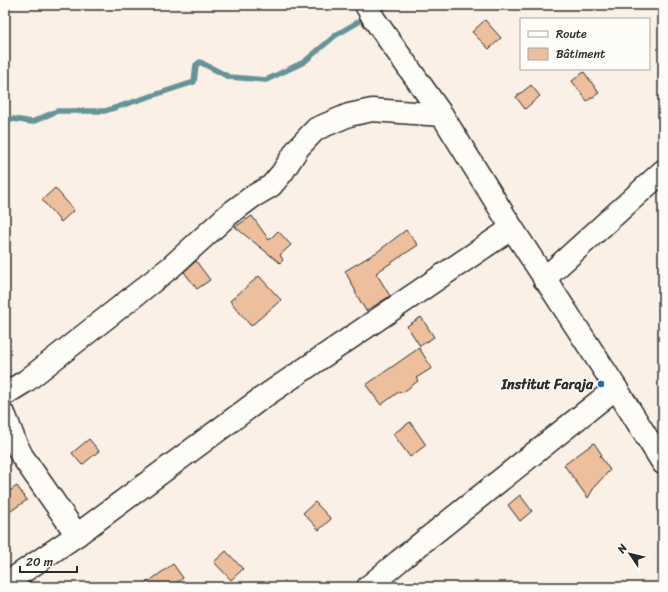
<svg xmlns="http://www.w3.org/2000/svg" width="668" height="592" font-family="Sriracha,sans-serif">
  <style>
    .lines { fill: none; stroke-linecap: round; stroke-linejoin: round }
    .stream { stroke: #639497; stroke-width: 5.5 }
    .building { fill: #edbf9c; stroke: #2b2b2b }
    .minor-casing { stroke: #2b2b2b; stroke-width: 25 }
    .highway-casing { stroke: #2b2b2b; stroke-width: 25 }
    .minor { stroke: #fdfcf7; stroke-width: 22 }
    .highway { stroke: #fdfcf7; stroke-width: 22 }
    .poi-dot { fill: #1f6fb2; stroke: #fdfcf7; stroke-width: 1.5 }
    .labels { text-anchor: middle; stroke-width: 3; stroke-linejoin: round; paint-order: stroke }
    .poi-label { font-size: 14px; font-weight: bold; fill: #2b2b2b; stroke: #fdfcf7; text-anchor: end }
  </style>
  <rect width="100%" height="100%" fill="#faf0e5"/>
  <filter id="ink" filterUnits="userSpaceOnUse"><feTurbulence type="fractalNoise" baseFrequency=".025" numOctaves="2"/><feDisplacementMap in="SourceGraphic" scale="8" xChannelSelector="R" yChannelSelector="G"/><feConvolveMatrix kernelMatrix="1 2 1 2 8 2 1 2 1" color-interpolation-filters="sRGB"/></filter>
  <g filter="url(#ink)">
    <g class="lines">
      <g class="stream">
        <polyline points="374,12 387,5"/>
        <polyline points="5,123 13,119 32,122 57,111 105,111 194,82 196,65 200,62 229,77 266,80 304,62 336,35 367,17"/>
      </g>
    </g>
    <g class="building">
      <polygon points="485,20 501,38 489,49 472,32"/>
      <polygon points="584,72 599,93 587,101 572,81"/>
      <polygon points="531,85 540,96 525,109 516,97"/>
      <polygon points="55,188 74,210 61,222 42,200"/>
      <polygon points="252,216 269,240 278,231 291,245 280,255 283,260 280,263 235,227"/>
      <polygon points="406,230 418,245 376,273 390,296 366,311 355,292 356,292 345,271 377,252"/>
      <polygon points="196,261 210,280 197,289 184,272"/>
      <polygon points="259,276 281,300 251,326 230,301"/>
      <polygon points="421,317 434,337 420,346 407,326"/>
      <polygon points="419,348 432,368 416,378 418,381 402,393 400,391 381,405 366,385"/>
      <polygon points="410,422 426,445 410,457 393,434"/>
      <polygon points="89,439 99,451 82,465 72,453"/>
      <polygon points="594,443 602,455 600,456 610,470 595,486 588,498 564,465"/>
      <polygon points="17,486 27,500 5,515 5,494"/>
      <polygon points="520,495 532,511 520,521 508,505"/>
      <polygon points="315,502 331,519 319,530 303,513"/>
      <polygon points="226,551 243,569 231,580 214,562"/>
      <polygon points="173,564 183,578 171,587 141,587"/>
    </g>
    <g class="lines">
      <defs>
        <g id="minor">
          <polyline points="544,279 663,171"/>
          <polyline points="5,394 26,381 171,267 228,215 252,197 271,186 282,173 298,148 316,129 349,115 372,110 442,115"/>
          <polyline points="5,416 15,442 22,456 77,535"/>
          <polyline points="5,584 77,535 259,400 512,228"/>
          <polyline points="368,587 399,561 616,388"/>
        </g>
        <polyline id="highway" points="366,5 374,19 442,115 512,228 616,388 663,463"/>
      </defs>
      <use href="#minor" class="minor-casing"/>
      <use href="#highway" class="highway-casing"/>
      <use href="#minor" class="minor"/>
      <use href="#highway" class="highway"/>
    </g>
  </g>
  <circle class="poi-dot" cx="601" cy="384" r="4"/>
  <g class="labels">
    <g class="poi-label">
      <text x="593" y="389">Institut Faraja</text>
    </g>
  </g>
  <rect width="668" height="592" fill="none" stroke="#fdfcf7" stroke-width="20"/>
  <rect x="10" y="10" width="648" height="572" fill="none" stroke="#2b2b2b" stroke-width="1.5" filter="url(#ink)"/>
  <rect x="520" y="18" width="130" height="52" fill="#fdfcf7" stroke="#a9a8a5"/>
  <rect x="528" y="31" width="20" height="6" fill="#fdfcf7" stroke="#a9a8a5"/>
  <text x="556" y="38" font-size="12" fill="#2b2b2b">Route</text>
  <rect x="528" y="48" width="20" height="12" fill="#edbf9c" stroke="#a9a8a5"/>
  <text x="556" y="58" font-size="12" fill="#2b2b2b">Bâtiment</text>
  <g transform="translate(630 554) rotate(305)" stroke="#fdfcf7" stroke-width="3" paint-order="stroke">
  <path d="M0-3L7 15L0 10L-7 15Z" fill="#2b2b2b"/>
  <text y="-6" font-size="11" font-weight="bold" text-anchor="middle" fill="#2b2b2b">N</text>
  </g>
  <path d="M20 566v6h57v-6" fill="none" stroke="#2b2b2b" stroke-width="2"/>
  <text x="26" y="566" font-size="12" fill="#2b2b2b" stroke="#fdfcf7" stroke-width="3" paint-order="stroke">20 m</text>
</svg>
